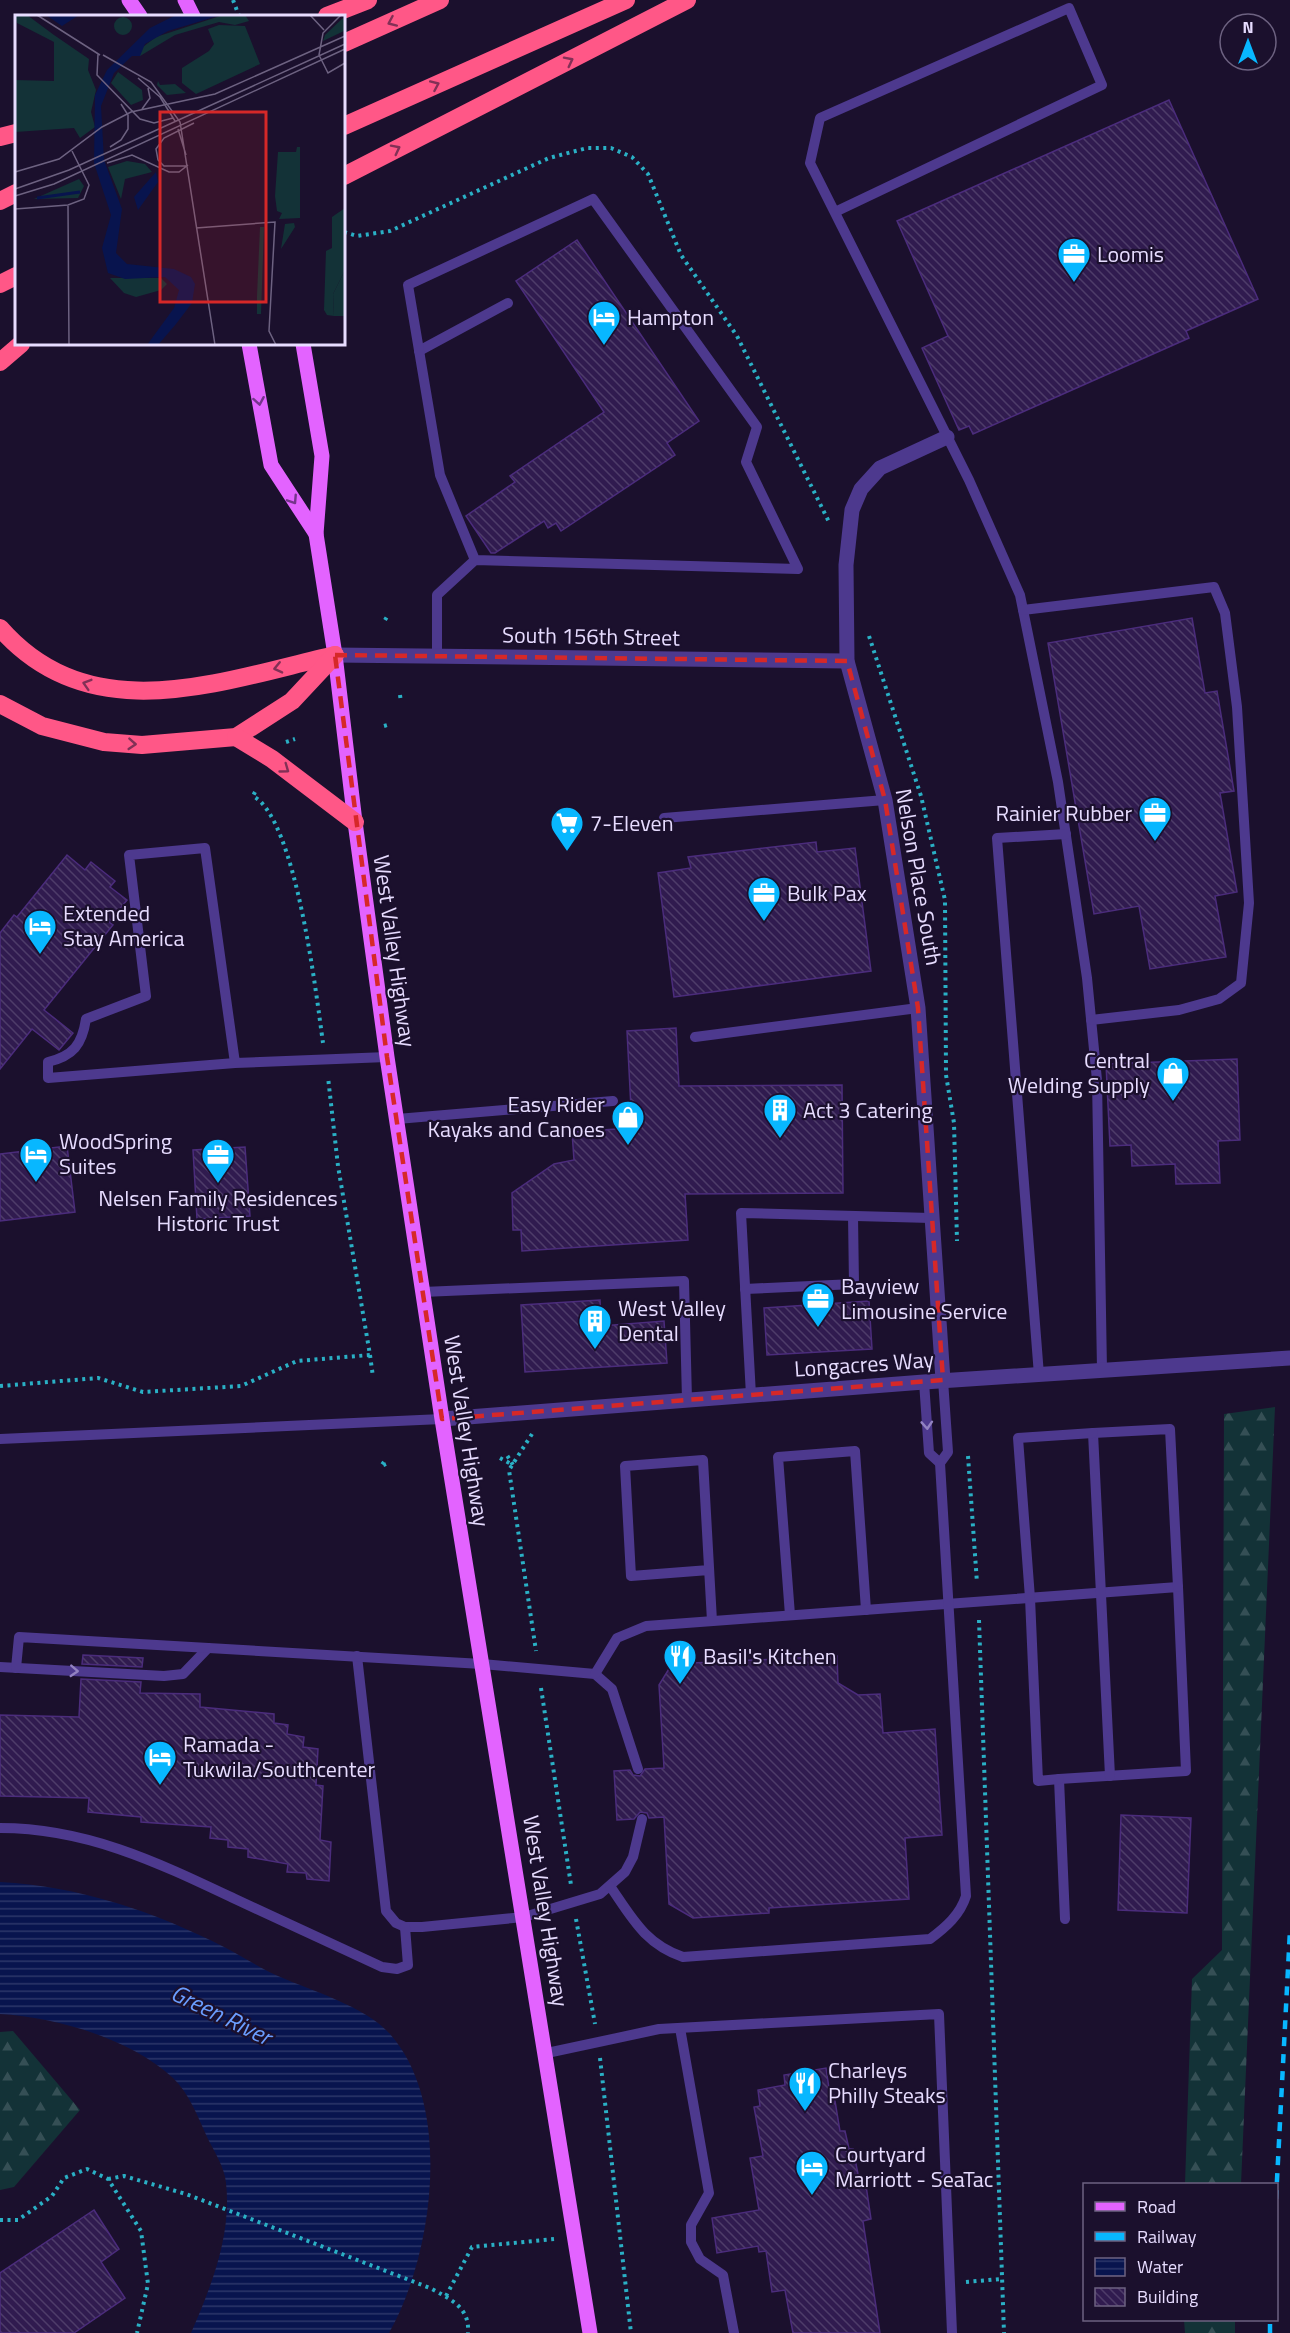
<svg xmlns="http://www.w3.org/2000/svg" width="1290" height="2333" font-family="'Titillium Web',sans-serif">
  <style>
    .forest { fill: url(#forest-firs) }
    .water { fill: url(#water-rules) }
    .building { fill: url(#building-back-hatch); stroke: #4b2c7c; stroke-width: 1.5 }
    .lines { fill: none; stroke-linecap: round; stroke-linejoin: round }
    .path { stroke: #2ab0c5; stroke-width: 4; stroke-dasharray: 3 4.5; stroke-linecap: butt }
    .service { stroke: #4d398e; stroke-width: 10 }
    .minor { stroke: #4d398e; stroke-width: 15 }
    .tertiary { stroke: #4d398e; stroke-width: 15 }
    .primary { stroke: #e363ff; stroke-width: 15 }
    .motorway { stroke: #ff5787; stroke-width: 18 }
    .rail { stroke: #08b7ff; stroke-width: 4.5; stroke-dasharray: 9 8; stroke-linecap: butt }
    .oneway { stroke: #823056 }
    .oneway2 { stroke: #75358c }
    .oneway3 { stroke: #9282c1 }
    .marked { fill: none; stroke: #d62828; stroke-width: 4.5; stroke-dasharray: 12 8; stroke-linejoin: round }
    .labels { text-anchor: middle; stroke-width: 4.5; stroke-linejoin: round; paint-order: stroke }
    .poi-label { font-size: 22px; fill: #e7dcff; stroke: #1b102d; text-anchor: start }
    .street-label { font-size: 22px; fill: #e7dcff; stroke: #1b102d }
    .water-label { font-size: 24px; font-style: italic; fill: #6a9dff; stroke: #1b102d }
    .inset-river { fill: none; stroke: #08144e; stroke-width: 3 }
    .inset-road { fill: none; stroke: #6d6281; stroke-width: 1.5 }
    .view { fill: #d62828; fill-opacity: 0.15; stroke: #d62828; stroke-width: 3 }
    .inset-edge { fill: none; stroke: #e7dcff; stroke-width: 3 }
  </style>
  <defs>
    <pattern id="forest-firs" width="22" height="20" patternUnits="userSpaceOnUse" patternTransform="scale(1.5)"><rect width="22" height="20" fill="#133237"/><path d="M5 1l3.5 6h-7zM16 11l3.5 6h-7z" fill="#354f55"/></pattern>
    <pattern id="water-rules" width="6" height="5" patternUnits="userSpaceOnUse" patternTransform="scale(1.5)"><rect width="6" height="5" fill="#08144e"/><path d="M0 2.5h6" fill="none" stroke="#2c3669"/></pattern>
    <pattern id="building-back-hatch" width="6" height="6" patternUnits="userSpaceOnUse" patternTransform="scale(1.5)"><rect width="6" height="6" fill="#301b4f"/><path d="M-1 5l2 2M0 0l6 6M5-1l2 2" fill="none" stroke="#4e3c69"/></pattern>
  </defs>
  <rect width="100%" height="100%" fill="#1b102d"/>
  <g class="forest">
    <polygon points="1275,1407 1241,2184 1185,2184 1192,1979 1222,1950 1224,1414"/>
    <polygon points="13,2031 80,2110 14,2187 0,2190 0,2032"/>
    <polygon points="1184,2320 1235,2320 1235,2333 1185,2333"/>
  </g>
  <path class="water" d="M0,1882C79,1886 156,1912 226,1948C243,1957 260,1968 278,1976C312,1991 365,2006 390,2034C454,2106 433,2256 389,2333H191C211,2287 232,2235 226,2183C225,2168 214,2151 207,2137C198,2117 189,2093 173,2078C131,2039 56,2017 0,2014Z"/>
  <g class="building">
    <polygon points="1169,100 1258,299 1186,331 1189,338 973,434 969,426 959,430 922,348 948,336 897,221"/>
    <polygon points="577,240 699,421 667,443 675,455 561,531 556,523 548,528 544,521 495,553 491,553 466,516 515,482 510,476 604,412 516,281"/>
    <polygon points="1192,618 1205,693 1217,691 1234,791 1220,793 1237,892 1215,896 1226,957 1150,969 1139,906 1094,914 1048,643"/>
    <polygon points="816,842 817,852 855,848 871,971 674,997 658,873 691,868 688,857"/>
    <polygon points="67,855 85,870 91,862 115,881 110,887 127,900 109,922 113,925 44,1010 73,1033 59,1050 32,1029 0,1069 0,933 14,915 17,917"/>
    <polygon points="676,1028 679,1086 842,1085 843,1193 685,1194 688,1240 522,1251 521,1230 513,1230 512,1193 554,1164 574,1160 572,1132 632,1128 627,1031"/>
    <polygon points="1237,1059 1240,1140 1218,1141 1220,1183 1176,1184 1175,1164 1132,1166 1131,1145 1110,1146 1106,1064"/>
    <polygon points="67,1146 75,1212 0,1221 0,1154"/>
    <polygon points="245,1147 250,1216 197,1219 193,1150"/>
    <polygon points="600,1300 601,1326 664,1321 667,1363 525,1372 521,1305"/>
    <polygon points="869,1301 872,1349 767,1355 764,1308"/>
    <polygon points="83,1655 143,1658 142,1667 82,1664"/>
    <polygon points="837,1656 838,1683 858,1695 880,1694 883,1733 935,1729 942,1835 905,1838 909,1899 769,1908 769,1913 693,1918 669,1904 664,1817 649,1818 647,1813 640,1812 634,1819 617,1820 614,1771 630,1770 633,1775 640,1776 645,1769 664,1768 659,1685 672,1664"/>
    <polygon points="81,1679 141,1682 140,1693 200,1694 200,1707 274,1714 274,1723 288,1725 287,1734 304,1737 303,1747 318,1749 316,1785 323,1786 320,1840 331,1842 329,1881 307,1879 306,1873 287,1872 288,1864 248,1857 248,1849 228,1847 228,1840 210,1838 211,1827 141,1822 141,1817 88,1812 89,1798 0,1796 0,1715 79,1717"/>
    <polygon points="1121,1815 1191,1818 1187,1913 1118,1910"/>
    <polygon points="826,2068 830,2095 834,2095 840,2131 845,2131 849,2149 853,2149 859,2179 865,2179 871,2219 863,2221 880,2333 793,2333 785,2290 772,2292 766,2251 759,2252 758,2246 717,2253 712,2218 759,2210 750,2158 763,2156 754,2107 760,2106 758,2090 785,2085 784,2075"/>
    <polygon points="94,2210 119,2249 101,2262 125,2298 74,2333 0,2333 0,2273"/>
  </g>
  <g class="lines">
    <g class="path">
      <polyline points="233,0 239,16"/>
      <polyline points="344,232 357,236 390,231 549,158 587,148 611,148 632,157 648,174 681,255 737,336 829,522"/>
      <polyline points="385,620 388,615"/>
      <polyline points="869,636 921,796 945,900 946,1075 954,1123 957,1241"/>
      <polyline points="400,695 401,702"/>
      <polyline points="384,726 391,724"/>
      <polyline points="286,742 295,739"/>
      <path d="M255,792L253,796C296,819 316,993 323,1043"/>
      <polyline points="370,1355 373,1377"/>
      <polyline points="0,1386 98,1378 143,1392 241,1386 297,1361 370,1355 338,1166 328,1077"/>
      <polyline points="532,1434 509,1470 536,1651"/>
      <polyline points="968,1456 977,1583"/>
      <polyline points="500,1458 513,1465 505,1452"/>
      <polyline points="384,1462 381,1466 386,1464"/>
      <polyline points="979,1620 1004,2333"/>
      <polyline points="541,1688 571,1885"/>
      <polyline points="576,1919 595,2024"/>
      <polyline points="600,2058 631,2333"/>
      <path d="M108,2179L124,2176L186,2194L430,2288C450,2299 470,2307 468,2333"/>
      <polyline points="0,2220 18,2220 52,2196 64,2178 87,2169 108,2179 141,2231 148,2284 137,2333"/>
      <polyline points="966,2282 1001,2279"/>
      <polyline points="446,2296 472,2247 554,2239"/>
    </g>
    <g class="service">
      <polyline points="835,212 1102,85 1069,8 820,118 810,163 969,480 1020,595 1058,782 1087,978 1097,1080 1102,1370"/>
      <polyline points="419,351 508,303"/>
      <polyline points="1023,610 1214,587 1225,613 1237,707 1249,903 1241,983 1219,999 1179,1010 1091,1020"/>
      <polyline points="437,656 437,595 475,560 440,475 408,285 593,199 757,427 746,462 798,569 475,560"/>
      <polyline points="664,818 885,800"/>
      <polyline points="695,1037 918,1008"/>
      <path d="M235,1063L205,848L129,855L146,996L86,1019C82,1045 73,1056 48,1062V1078L235,1063L387,1057"/>
      <polyline points="397,1119 613,1101"/>
      <polyline points="745,1289 854,1284 853,1216"/>
      <polyline points="423,1292 684,1281 687,1400"/>
      <polyline points="1039,1375 997,838 1066,834"/>
      <polyline points="924,1382 929,1453 940,1463"/>
      <polyline points="751,1395 741,1213 931,1218"/>
      <polyline points="0,1439 442,1419"/>
      <polyline points="709,1570 631,1576 625,1466 703,1460 712,1621"/>
      <polyline points="790,1615 778,1457 855,1451 866,1610"/>
      <polyline points="357,1656 386,1911 396,1923 405,1927 422,1927 524,1917 600,1894 625,1872 633,1857 642,1819"/>
      <polyline points="0,1667 164,1676 183,1674 208,1648"/>
      <polyline points="16,1668 19,1637 482,1664 595,1674 612,1689 638,1769"/>
      <polyline points="595,1674 617,1638 646,1626 1178,1587 1186,1771 1059,1779 1065,1919"/>
      <polyline points="1110,1776 1093,1433 1170,1429 1178,1587"/>
      <polyline points="1059,1779 1038,1781 1030,1598 1018,1438 1093,1433"/>
      <path d="M0,1828C86,1828 157,1862 233,1898C283,1921 332,1944 382,1967L397,1969L408,1965L405,1927"/>
      <path d="M610,1886C632,1918 645,1944 683,1957L930,1939C946,1927 960,1915 966,1896L940,1463L948,1452L943,1380"/>
      <polyline points="680,2028 709,2193 691,2225 691,2242 700,2259 723,2275 734,2333"/>
      <polyline points="547,2053 659,2029 939,2014 952,2333"/>
    </g>
    <g class="minor">
      <polyline points="335,655 847,661"/>
      <polyline points="943,1380 918,1008 885,800 847,661 846,565 852,510 861,489 880,468 947,437"/>
    </g>
    <polyline class="tertiary" points="442,1419 924,1382 1290,1358"/>
    <g class="primary">
      <polyline points="129,0 140,16"/>
      <polyline points="185,0 193,16"/>
      <polyline points="249,344 271,465 316,534"/>
      <polyline points="303,344 322,456 316,534 335,655 355,822 387,1057 442,1419 590,2333"/>
    </g>
    <g class="motorway">
      <polyline points="327,16 368,0"/>
      <polyline points="344,43 440,0"/>
      <polyline points="344,126 626,0"/>
      <polyline points="0,137 16,133"/>
      <polyline points="344,176 687,0"/>
      <polyline points="0,201 16,193"/>
      <polyline points="0,284 16,276"/>
      <polyline points="0,362 21,344"/>
      <path d="M0,628C91,732 221,681 335,655"/>
      <polyline points="0,704 42,726 104,742 142,745 236,737 292,701 335,655"/>
      <polyline points="236,737 272,759 355,822"/>
    </g>
    <g class="rail">
      <polyline points="1276,2199 1290,1930"/>
      <polyline points="1270,2333 1270,2320"/>
    </g>
  </g>
  <defs><path id="oneway-chevron" d="M-2-3.5L2.5 0L-2 3.5" fill="none" stroke-width="1.6" stroke-linecap="round" stroke-linejoin="round" transform="scale(1.5)"/></defs>
  <g class="oneway">
    <use href="#oneway-chevron" transform="translate(392 22) rotate(156)"/>
    <use href="#oneway-chevron" transform="translate(569 61) rotate(-27)"/>
    <use href="#oneway-chevron" transform="translate(435 85) rotate(-24)"/>
    <use href="#oneway-chevron" transform="translate(396 149) rotate(-27)"/>
    <use href="#oneway-chevron" transform="translate(278 668) rotate(167)"/>
    <use href="#oneway-chevron" transform="translate(87 684) rotate(-163)"/>
    <use href="#oneway-chevron" transform="translate(132 744) rotate(4)"/>
    <use href="#oneway-chevron" transform="translate(285 769) rotate(36)"/>
  </g>
  <g class="oneway2">
    <use href="#oneway-chevron" transform="translate(259 401) rotate(80)"/>
    <use href="#oneway-chevron" transform="translate(293 500) rotate(57)"/>
  </g>
  <g class="oneway3">
    <use href="#oneway-chevron" transform="translate(927 1425) rotate(86)"/>
    <use href="#oneway-chevron" transform="translate(74 1671) rotate(3)"/>
  </g>
  <path class="marked" d="M335,655L847,661L885,800L918,1008L943,1380L442,1419L387,1057Z"/>
  <defs>
    <symbol id="office-pin" viewBox="-11 -11 22 30"><path d="M0 17L-7.5 6A9.5 9.5 0 1 1 7.5 6Z" fill="#08b7ff" stroke="#1b102d"/><path d="M-6-3h4V-5.5h4V-3h4V5H-6ZM-1-4.5V-3h2v-1.5ZM-6 0V1H6V0Z" fill="#fff"/></symbol>
    <symbol id="hotel-pin" viewBox="-11 -11 22 30"><path d="M0 17L-7.5 6A9.5 9.5 0 1 1 7.5 6Z" fill="#08b7ff" stroke="#1b102d"/><path d="M-6-4.5h1.5V1H6V5H4.5V3h-9V5H-6ZM-4 0a1.8 1.8 0 1 1 3.6 0ZM.5 0V-2.5h3Q6-2.5 6 0Z" fill="#fff"/></symbol>
    <symbol id="supermarket-pin" viewBox="-11 -11 22 30"><path d="M0 17L-7.5 6A9.5 9.5 0 1 1 7.5 6Z" fill="#08b7ff" stroke="#1b102d"/><path d="M-6-5.5h2.5l.6 2H6L4.5 2H-2.5L-4.4-4H-6ZM-1.5 3.2a1.3 1.3 0 1 0 .1 0ZM3 3.2a1.3 1.3 0 1 0 .1 0Z" fill="#fff"/></symbol>
    <symbol id="shop-pin" viewBox="-11 -11 22 30"><path d="M0 17L-7.5 6A9.5 9.5 0 1 1 7.5 6Z" fill="#08b7ff" stroke="#1b102d"/><path d="M-5-2.5h2.3a2.7 3.5 0 0 1 5.4 0H5L5.5 6h-11ZM-1.5-2.5h3a1.5 2.3 0 0 0-3 0Z" fill="#fff"/></symbol>
    <symbol id="building-pin" viewBox="-11 -11 22 30"><path d="M0 17L-7.5 6A9.5 9.5 0 1 1 7.5 6Z" fill="#08b7ff" stroke="#1b102d"/><path d="M-4-6H4V6H1V3H-1V6H-4ZM-2.5-4.3h1.7v1.8h-1.7ZM.8-4.3h1.7v1.8H.8ZM-2.5-1h1.7V.8h-1.7ZM.8-1h1.7V.8H.8Z" fill="#fff"/></symbol>
    <symbol id="restaurant-pin" viewBox="-11 -11 22 30"><path d="M0 17L-7.5 6A9.5 9.5 0 1 1 7.5 6Z" fill="#08b7ff" stroke="#1b102d"/><path d="M-5-6h1v4h1v-4h1v4h1v-4h1v5L-1.5 .5V6h-2V.5L-5-1ZM5-6V6H3V1.5H1.5Q1.5-4 5-6Z" fill="#fff"/></symbol>
  </defs>
  <g fill-rule="evenodd">
    <use href="#office-pin" x="1055" y="235" width="38" height="52"/>
    <use href="#hotel-pin" x="585" y="298" width="38" height="52"/>
    <use href="#office-pin" x="1136" y="794" width="38" height="52"/>
    <use href="#supermarket-pin" x="548" y="804" width="38" height="52"/>
    <use href="#office-pin" x="745" y="874" width="38" height="52"/>
    <use href="#hotel-pin" x="21" y="907" width="38" height="52"/>
    <use href="#shop-pin" x="1154" y="1054" width="38" height="52"/>
    <use href="#building-pin" x="761" y="1091" width="38" height="52"/>
    <use href="#shop-pin" x="609" y="1098" width="38" height="52"/>
    <use href="#hotel-pin" x="17" y="1135" width="38" height="52"/>
    <use href="#office-pin" x="199" y="1136" width="38" height="52"/>
    <use href="#office-pin" x="799" y="1280" width="38" height="52"/>
    <use href="#building-pin" x="576" y="1302" width="38" height="52"/>
    <use href="#restaurant-pin" x="661" y="1637" width="38" height="52"/>
    <use href="#hotel-pin" x="141" y="1738" width="38" height="52"/>
    <use href="#restaurant-pin" x="786" y="2064" width="38" height="52"/>
    <use href="#hotel-pin" x="793" y="2148" width="38" height="52"/>
  </g>
  <g class="labels">
    <g class="poi-label">
      <text x="1097" y="262">Loomis</text>
      <text x="627" y="325">Hampton</text>
      <text x="1132" y="821" text-anchor="end">Rainier Rubber</text>
      <text x="590" y="831">7-Eleven</text>
      <text x="787" y="901">Bulk Pax</text>
      <text x="63" y="921">Extended<tspan x="63" dy="25">Stay America</tspan></text>
      <text x="1150" y="1068" text-anchor="end">Central<tspan x="1150" dy="25">Welding Supply</tspan></text>
      <text x="605" y="1112" text-anchor="end">Easy Rider<tspan x="605" dy="25">Kayaks and Canoes</tspan></text>
      <text x="803" y="1118">Act 3 Catering</text>
      <text x="59" y="1149">WoodSpring<tspan x="59" dy="25">Suites</tspan></text>
      <text x="218" y="1206" text-anchor="middle">Nelsen Family Residences<tspan x="218" dy="25">Historic Trust</tspan></text>
      <text x="841" y="1294">Bayview<tspan x="841" dy="25">Limousine Service</tspan></text>
      <text x="618" y="1316">West Valley<tspan x="618" dy="25">Dental</tspan></text>
      <text x="703" y="1664">Basil's Kitchen</text>
      <text x="183" y="1752">Ramada -<tspan x="183" dy="25">Tukwila/Southcenter</tspan></text>
      <text x="828" y="2078">Charleys<tspan x="828" dy="25">Philly Steaks</tspan></text>
      <text x="835" y="2162">Courtyard<tspan x="835" dy="25">Marriott - SeaTac</tspan></text>
    </g>
    <g class="street-label">
      <text transform="translate(591 636) rotate(1)" y="8">South 156th Street</text>
      <text transform="translate(919 877) rotate(80)" y="8">Nelson Place South</text>
      <text transform="translate(395 951) rotate(82)" y="8">West Valley Highway</text>
      <text transform="translate(864 1364) rotate(-4)" y="8">Longacres Way</text>
      <text transform="translate(467 1431) rotate(81)" y="8">West Valley Highway</text>
      <text transform="translate(546 1911) rotate(81)" y="8">West Valley Highway</text>
    </g>
    <g class="water-label">
      <text transform="translate(221 2015) rotate(26)" y="8">Green River</text>
    </g>
  </g>
  <g transform="translate(15 15)">
    <rect width="330" height="330" fill="#1b102d"/>
    <path d="M99 11a9 9 0 1 1 18 0a9 9 0 1 1-18 0ZM143,66L145,70L160,69L171,78L152,80L142,70ZM282,132H285V203L264,204L267,198L262,196L260,181L263,137H281ZM279,208L280,212L266,234L270,209ZM330,255V301H319L318,279Z" fill="#133237"/>
    <path d="M0,0H12L39,20V27L2,8ZM208,0H230L234,6L220,10L204,7L160,20L125,41L124,35L141,22ZM329,2V16L308,26L310,20ZM103,57L127,75L128,85L116,90L96,68ZM112,146L130,149L137,157L110,164L106,184L93,152ZM64,164L69,171L63,183L19,184ZM330,193V255L318,279L319,301L312,300L309,295L311,236L317,233V202ZM245,212H249L246,299H242V281ZM95,263H146L152,269L146,275L121,282L109,278Z" fill="#133237"/>
    <path d="M204,10L230,11L245,49L181,79L167,68V53L194,36L199,29L193,14ZM39,20L74,44L73,55L81,75L76,97L80,112L65,123L59,113L0,117V65L39,66Z" fill="#133237"/>
    <path d="M31,0H64L47,11ZM206,0L153,16L130,29L125,41H117L99,58L86,91L89,145L107,194L101,238L112,249L159,254L176,262L180,269L177,288L161,309L143,330H132L159,293L164,275L150,262L110,264L93,258L87,233L96,200L79,148L80,80L92,55L135,13L161,0ZM141,157L143,167L123,195L119,182Z" fill="#08144e"/>
    <path class="inset-river" d="M22,183L65,177"/>
    <path class="inset-road" d="M22,0L85,40M295,0L309,15M326,0L308,18L304,40L313,58L330,48M83,39L82,60L125,104L139,108L158,103M88,40L136,67L165,107L200,330M123,63L145,82L160,106M127,94L135,83L133,73M163,114L171,140M95,132L106,125L113,114V100L106,89M92,148L117,140L154,157H164L173,150M171,151H149L143,145L141,134L149,123L179,108M0,157L44,144L87,112L116,97L200,79L330,21M0,174L54,155L330,29M0,181L39,169L330,34M53,191L54,330M0,194L53,190L69,184L74,170L57,136M181,213L260,207L254,316L261,330"/>
    <path class="view" d="M145,97H251V287H145Z"/>
    <rect width="330" height="330" class="inset-edge"/>
  </g>
  <rect x="1083" y="2183" width="195" height="138" fill="#1b102d" stroke="#6d6281" stroke-width="1.5"/>
  <rect x="1095" y="2202" width="30" height="9" fill="#e363ff" stroke="#6d6281" stroke-width="1.5"/>
  <text x="1137" y="2213" font-size="18" fill="#e7dcff">Road</text>
  <rect x="1095" y="2232" width="30" height="9" fill="#08b7ff" stroke="#6d6281" stroke-width="1.5"/>
  <text x="1137" y="2243" font-size="18" fill="#e7dcff">Railway</text>
  <rect x="1095" y="2258" width="30" height="18" fill="url(#water-rules)" stroke="#6d6281" stroke-width="1.5"/>
  <text x="1137" y="2273" font-size="18" fill="#e7dcff">Water</text>
  <rect x="1095" y="2288" width="30" height="18" fill="url(#building-back-hatch)" stroke="#6d6281" stroke-width="1.5"/>
  <text x="1137" y="2303" font-size="18" fill="#e7dcff">Building</text>
  <g transform="translate(1248 42)"><circle r="28" fill="#1b102d" stroke="#6d6281" stroke-width="1.5"/>
  <path d="M0-4.5L10 22L0 15L-10 22Z" fill="#08b7ff"/>
  <text y="-9" font-size="16" font-weight="bold" text-anchor="middle" fill="#e7dcff">N</text>
  </g>
</svg>
